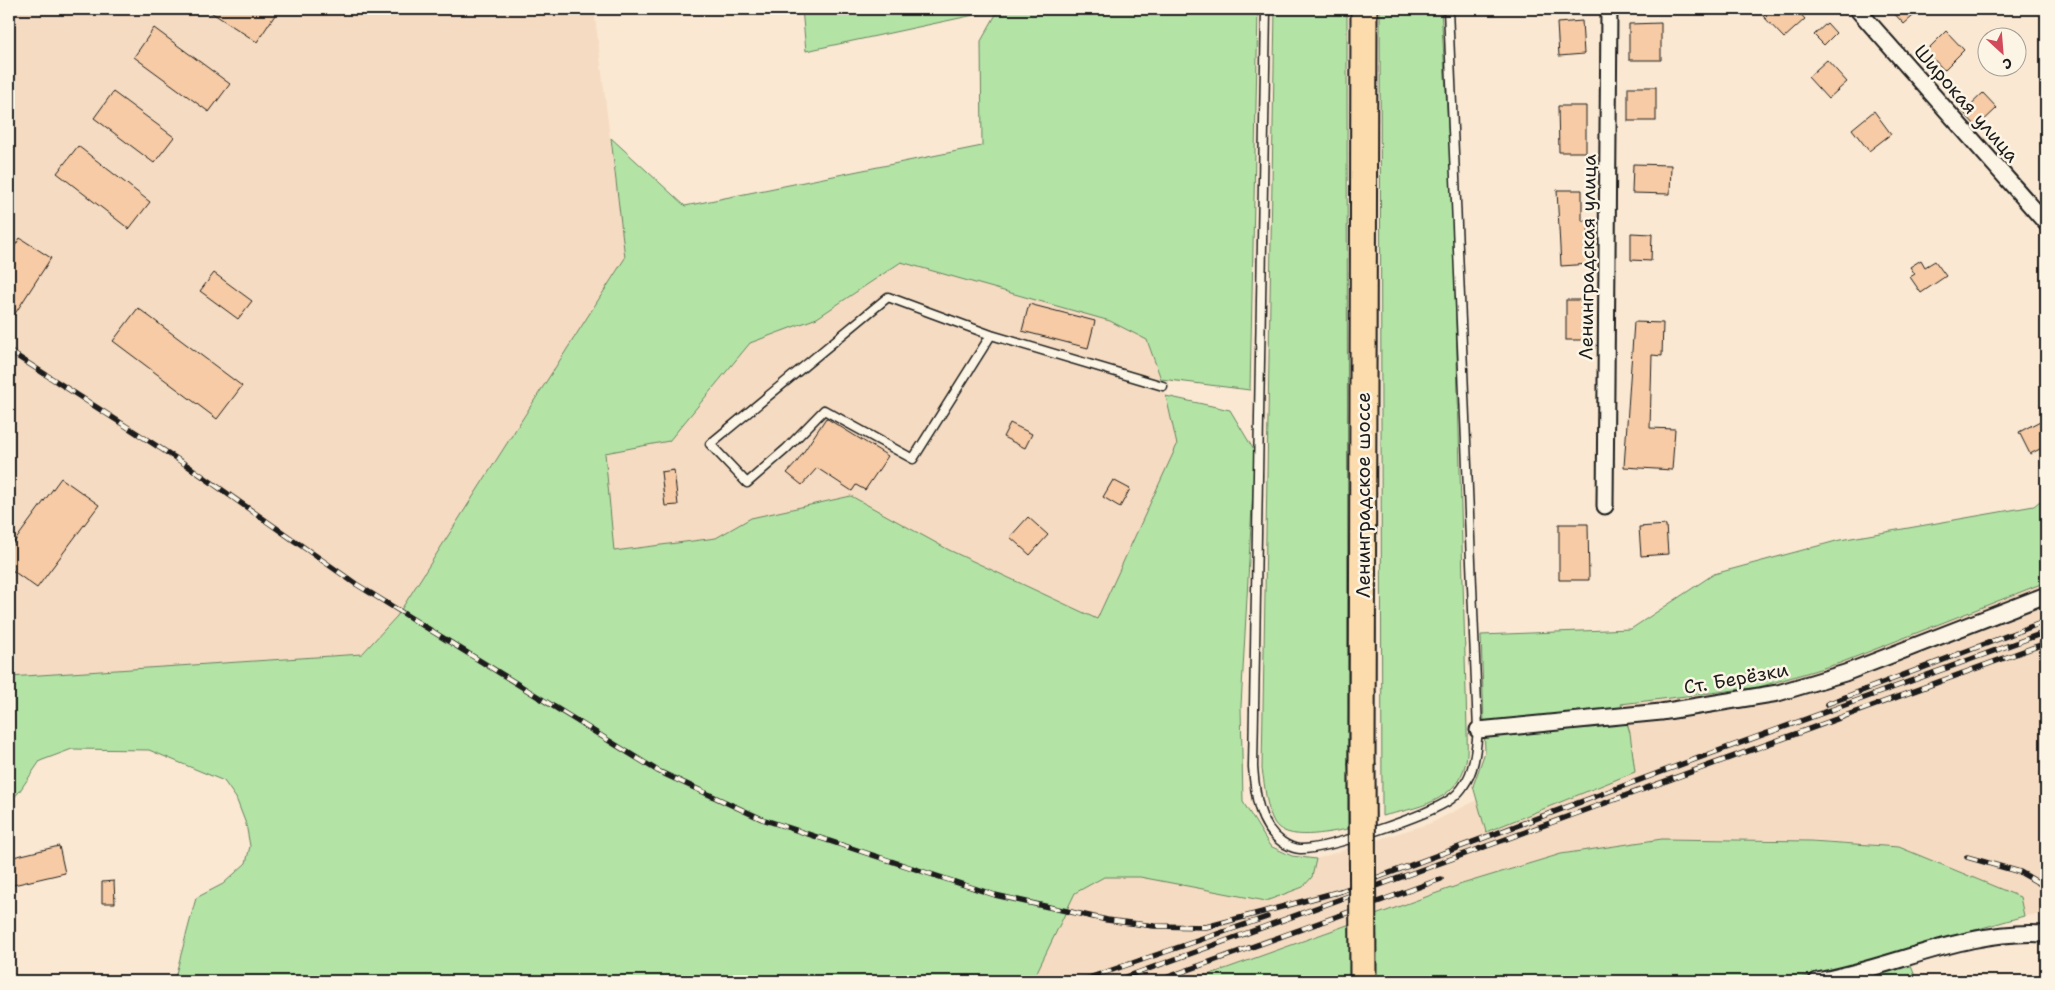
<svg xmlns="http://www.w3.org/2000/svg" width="2055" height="990" font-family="'Shantell Sans',sans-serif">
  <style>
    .built { fill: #f5dbc1 }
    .green { fill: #b3e4a5; stroke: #688060 }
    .building { fill: #f6cba5; stroke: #1c1c1c }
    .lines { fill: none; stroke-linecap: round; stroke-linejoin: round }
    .service-casing { stroke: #1c1c1c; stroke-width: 11 }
    .minor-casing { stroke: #1c1c1c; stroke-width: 19 }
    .trunk-casing { stroke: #1c1c1c; stroke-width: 29 }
    .service { stroke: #fcf5e5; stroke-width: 8 }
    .minor { stroke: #fcf5e5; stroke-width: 15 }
    .trunk { stroke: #fcdcac; stroke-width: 25 }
    .rail-casing { stroke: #1c1c1c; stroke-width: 5.5 }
    .rail { stroke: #fcf5e5; stroke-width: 4; stroke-dasharray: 11; stroke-linecap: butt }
    .trunk-bridge-casing { stroke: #1c1c1c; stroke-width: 29; stroke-linecap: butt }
    .trunk-bridge { stroke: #fcdcac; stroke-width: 25 }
    .labels { text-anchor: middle; stroke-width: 5; stroke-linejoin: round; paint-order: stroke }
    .street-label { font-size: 19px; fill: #1c1c1c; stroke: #fcf5e5 }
  </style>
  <rect width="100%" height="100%" fill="#fae8d2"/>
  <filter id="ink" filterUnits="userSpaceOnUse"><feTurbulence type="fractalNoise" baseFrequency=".02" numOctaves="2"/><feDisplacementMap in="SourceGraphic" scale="10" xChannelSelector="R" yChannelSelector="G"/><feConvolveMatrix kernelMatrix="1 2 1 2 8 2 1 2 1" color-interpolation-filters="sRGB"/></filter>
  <g filter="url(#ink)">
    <g class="built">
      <polygon points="9,9 594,9 625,258 397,616 362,654 9,677"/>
      <polygon points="901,262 1110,321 1147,340 1163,386 1177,445 1097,619 949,550 851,496 751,518 716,538 614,551 605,453 669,441 750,343 817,318"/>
      <polygon points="2046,582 2046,914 2024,916 2019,897 1899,847 1814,840 1662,839 1561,854 1462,884 1191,981 1030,981 1035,976 1075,893 1104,877 1312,877 1316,859 1431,823 1477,800 1486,832 1630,733 1621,704 1759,687 1840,663"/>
      <polygon points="1878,963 1880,981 1781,981"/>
    </g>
    <g class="green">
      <polygon points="802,9 990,9 988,12 806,51"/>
      <polygon points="999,9 1258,9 1250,390 1161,379 1147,340 1110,321 901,262 817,318 750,343 669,441 605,453 614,551 716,538 751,518 851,496 949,550 1097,619 1177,445 1166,396 1230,410 1255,452 1241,706 1243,802 1270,846 1292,856 1316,859 1312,877 1303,887 1266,901 1140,877 1104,877 1075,893 1035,976 1030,981 174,981 196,898 223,884 246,863 250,846 246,824 236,798 224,781 149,750 72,749 40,761 19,792 9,803 9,677 362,654 397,616 625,258 611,138 685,206 982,146 981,41"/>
      <path d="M1275,9H1347L1348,829C1329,832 1286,843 1274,822C1266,807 1265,786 1262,769Z"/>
      <path d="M1380,9H1441L1453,210L1467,730C1467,740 1468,752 1466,762C1457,802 1416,808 1382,816Z"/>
      <polygon points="2046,496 2046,582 1840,663 1759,687 1621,704 1630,733 1635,772 1486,832 1473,786 1485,752 1481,635 1631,629 1714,574 1840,540 2034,506"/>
      <polygon points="1662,839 1811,841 1899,847 2020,897 2024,916 1961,934 1907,956 1917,981 1880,981 1878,964 1781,981 1550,981 1484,976 1470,978 1470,981 1191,981 1462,884 1561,854"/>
    </g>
    <g class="building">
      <polygon points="206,9 279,9 257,42"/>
      <polygon points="1771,9 1796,9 1805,19 1784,38 1763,16"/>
      <polygon points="1890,9 1921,9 1904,24"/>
      <polygon points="1582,21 1584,54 1559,56 1557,23"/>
      <polygon points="1661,23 1661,60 1629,60 1629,24"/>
      <polygon points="1827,23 1836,33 1824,45 1814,35"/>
      <polygon points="154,28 230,84 209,112 134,57"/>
      <polygon points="1946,31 1964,50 1944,70 1926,51"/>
      <polygon points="1827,60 1847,82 1828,99 1808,77"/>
      <rect x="1628" y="87" width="28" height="34"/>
      <polygon points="113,92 174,137 154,163 94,118"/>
      <polygon points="1983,93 1997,108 1977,127 1963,112"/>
      <polygon points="1558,106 1586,106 1586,152 1559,152"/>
      <polygon points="1874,111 1891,134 1869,151 1852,129"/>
      <polygon points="78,146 150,202 129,229 57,173"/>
      <polygon points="1633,164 1671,165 1670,194 1632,193"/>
      <polygon points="1557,190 1582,190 1582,221 1588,221 1590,264 1561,266"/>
      <polygon points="1631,233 1652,234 1651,261 1631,260"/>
      <polygon points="20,238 51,258 9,323 9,255"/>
      <polygon points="1921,260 1925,267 1935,261 1946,276 1921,293 1910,277 1915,274 1910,267"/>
      <polygon points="214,273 252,301 238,319 200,291"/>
      <rect x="1566" y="300" width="22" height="40"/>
      <polygon points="1029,304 1095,321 1088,348 1022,331"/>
      <polygon points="138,308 242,386 217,419 113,341"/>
      <polygon points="1634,322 1663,323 1662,356 1652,355 1650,428 1675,429 1672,470 1624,467"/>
      <polygon points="826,418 888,456 865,490 856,485 852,491 817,468 802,485 787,473 797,462"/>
      <polygon points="2046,418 2046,446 2030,454 2019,432"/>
      <polygon points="1010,423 1032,434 1025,448 1003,437"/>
      <polygon points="674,470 678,505 665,506 661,472"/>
      <polygon points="61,478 99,505 37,588 9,568 9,549"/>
      <polygon points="1113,480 1130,489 1120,507 1103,497"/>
      <polygon points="1028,517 1048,535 1030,555 1010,537"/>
      <polygon points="1559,524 1588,524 1589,580 1559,580"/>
      <polygon points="1666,525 1668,554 1641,556 1639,527"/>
      <polygon points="59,846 65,873 9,886 9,858"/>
      <polygon points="114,881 115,903 102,903 102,882"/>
    </g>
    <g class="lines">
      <defs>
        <g id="service">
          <path d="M1266,9L1253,767C1255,793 1258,825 1282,842C1286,845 1295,849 1300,849C1326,850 1429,815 1451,799C1455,796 1461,790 1464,785C1475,770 1476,748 1478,730L1448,9"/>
          <polyline points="991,335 913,459 824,410 786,449 747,483 710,444 888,297 991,335 1163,386"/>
        </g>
        <g id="minor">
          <polyline points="1857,9 2046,223"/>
          <polyline points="1605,506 1609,9"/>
          <polyline points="1478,730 1661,712 1778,693 1845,673 2046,595"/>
          <path d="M1817,981C1893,968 1967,928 2046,934"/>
        </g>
        <polyline id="trunk" points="1362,763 1364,9"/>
      </defs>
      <use href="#service" class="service-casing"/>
      <use href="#minor" class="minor-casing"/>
      <use href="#trunk" class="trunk-casing"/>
      <use href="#service" class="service"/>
      <use href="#minor" class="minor"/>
      <use href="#trunk" class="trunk"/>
      <defs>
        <g id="rail">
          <polyline points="9,351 188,466 356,584 658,771 762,819 995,895 1107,920 1154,926 1206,927 1341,891"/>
          <polyline points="1827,704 2046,621"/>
          <polyline points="1967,857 2020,872 2046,887"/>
          <polyline points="1336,893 1696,759 2046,632"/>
          <polyline points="1080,981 1267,917"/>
          <polyline points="1115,981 2046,643"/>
          <polyline points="1157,981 1441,879"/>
        </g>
      </defs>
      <use href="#rail" class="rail-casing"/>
      <use href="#rail" class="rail"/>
      <defs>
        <polyline id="trunk-bridge" points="1362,763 1363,981"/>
      </defs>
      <use href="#trunk-bridge" class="trunk-bridge-casing"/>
      <use href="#trunk-bridge" class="trunk-bridge"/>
    </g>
  </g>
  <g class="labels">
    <g class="street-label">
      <text transform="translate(1967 103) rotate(49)" y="7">Широкая улица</text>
      <text transform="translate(1587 257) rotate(-89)" y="7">Ленинградская улица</text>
      <text transform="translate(1363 495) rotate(-90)" y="7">Ленинградское шоссе</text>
      <text transform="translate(1736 678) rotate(-10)" y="7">Ст. Берёзки</text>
    </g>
  </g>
  <rect width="2055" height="990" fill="none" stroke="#fcf5e5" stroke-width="30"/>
  <rect x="15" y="15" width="2025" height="960" fill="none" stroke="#1c1c1c" stroke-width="2" filter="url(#ink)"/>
  <g transform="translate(2002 52) rotate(154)"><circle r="24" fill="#fcf5e5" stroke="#a29e95"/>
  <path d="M0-4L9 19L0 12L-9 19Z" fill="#d1495b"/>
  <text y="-8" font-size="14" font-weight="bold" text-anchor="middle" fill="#1c1c1c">С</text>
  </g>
</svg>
